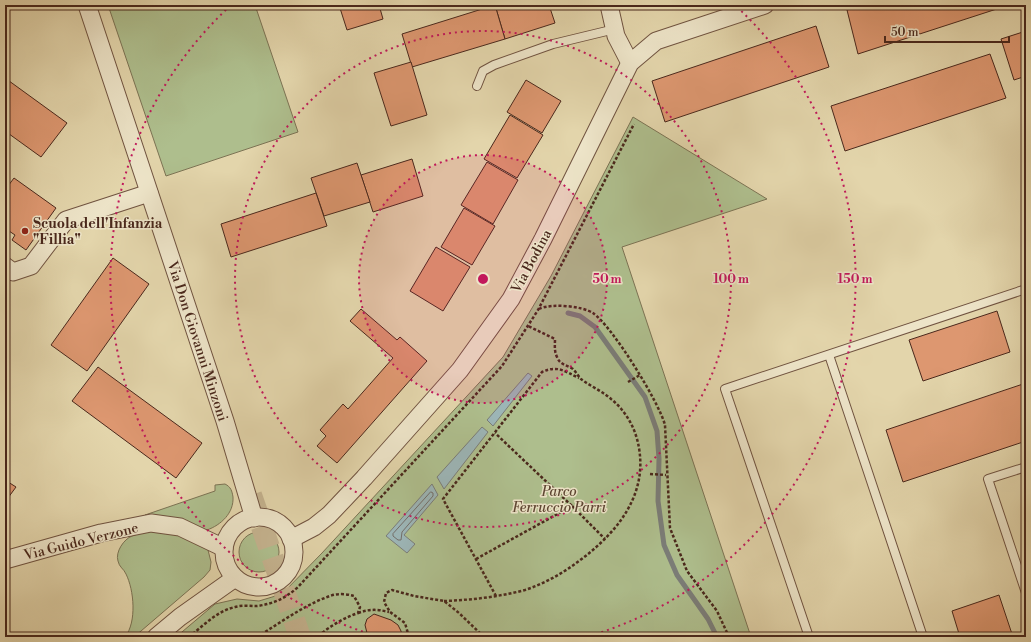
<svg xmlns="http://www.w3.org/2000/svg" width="1031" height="642" font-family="'Libre Bodoni',serif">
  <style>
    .green { fill: #aebe8d; stroke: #7c7354 }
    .water { fill: #9cb5b6; stroke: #7b7d78 }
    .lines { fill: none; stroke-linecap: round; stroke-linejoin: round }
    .shore { stroke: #736e69; stroke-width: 1 }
    .stream { stroke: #7b7d78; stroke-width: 5 }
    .building { fill: #dd9770; stroke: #4a281c }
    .trunk-tunnel { stroke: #c4b28e; stroke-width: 22; stroke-dasharray: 22 11; stroke-linecap: butt }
    .service-casing { stroke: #705340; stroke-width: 10 }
    .minor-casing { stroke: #705340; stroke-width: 19 }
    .path { stroke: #4a281c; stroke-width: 2.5; stroke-dasharray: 3 2; stroke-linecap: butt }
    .service { stroke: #ede4c8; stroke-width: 8 }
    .minor { stroke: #ede4c8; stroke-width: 17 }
    .ring { fill: none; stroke: #c2185b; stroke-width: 2; stroke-dasharray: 2 4 }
    .poi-dot { fill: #8f2418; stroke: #ede4c8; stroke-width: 1.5 }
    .labels { text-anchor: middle; stroke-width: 3; stroke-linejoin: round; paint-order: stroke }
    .poi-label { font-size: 14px; font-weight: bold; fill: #4a281c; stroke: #ede4c8; text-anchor: start }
    .street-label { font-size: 14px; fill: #4a281c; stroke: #ede4c8 }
    .park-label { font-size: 14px; font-style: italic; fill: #5e4633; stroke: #ede4c8 }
    .centre { fill: #c2185b; stroke: #ede4c8; stroke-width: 2 }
    .ring-label { font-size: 12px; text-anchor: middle; font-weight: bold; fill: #c2185b; stroke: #ede4c8; stroke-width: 3; stroke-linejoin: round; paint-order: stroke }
  </style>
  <rect width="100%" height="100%" fill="#e3d5ab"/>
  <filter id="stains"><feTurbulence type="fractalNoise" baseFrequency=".005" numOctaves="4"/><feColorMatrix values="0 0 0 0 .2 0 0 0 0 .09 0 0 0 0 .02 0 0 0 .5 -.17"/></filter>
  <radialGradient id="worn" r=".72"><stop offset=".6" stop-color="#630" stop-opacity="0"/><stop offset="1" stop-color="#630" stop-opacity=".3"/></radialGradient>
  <g class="green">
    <polygon points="108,5 255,5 298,132 166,176"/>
    <polygon points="633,117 767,199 622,247 751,637 176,637 215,604 237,599 259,601 282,594 322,553 503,357 551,276"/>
    <path d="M225,484C231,487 232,491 233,497C234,513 221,525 207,530L145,515L215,491V485Z"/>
    <path d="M148,527L196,539L208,550L211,562L210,570L204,577L134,637H125C137,622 134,590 126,574C124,569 119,567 118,561C115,552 124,539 132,536C137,534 142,533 147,532Z"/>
    <circle cx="259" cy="552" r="20"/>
  </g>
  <g class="water">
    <polygon points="528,373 532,376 493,426 487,420"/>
    <polygon points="482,427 488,432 444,489 437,477"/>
    <polygon points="432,484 438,495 404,535 415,544 407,553 386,536"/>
  </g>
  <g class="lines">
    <polygon class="shore" points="431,492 433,493 433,496 402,532 401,540 398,540 393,536 393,534"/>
    <polyline class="stream" points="568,313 580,316 595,327 645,397 657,431 659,459 658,501 664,545 677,575 708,619 717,637"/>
  </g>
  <g class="building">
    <polygon points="339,5 379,5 383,19 347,30"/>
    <polygon points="495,5 549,5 555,23 505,39"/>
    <polygon points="495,5 505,39 412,67 402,34"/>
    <polygon points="863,5 1009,5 858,54 847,10"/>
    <polygon points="816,26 829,67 665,122 652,81"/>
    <polygon points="1026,31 1026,76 1014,80 1001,39"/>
    <polygon points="990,54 1006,98 845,151 831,106"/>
    <polygon points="411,62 427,115 391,126 374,73"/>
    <polygon points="5,78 67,123 41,157 5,131"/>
    <polygon points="526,80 561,101 542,133 507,112"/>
    <polygon points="510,115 543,135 517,178 484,159"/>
    <polygon points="412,159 423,196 373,212 361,175"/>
    <polygon points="487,162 518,180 493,224 461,205"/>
    <polygon points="357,163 370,202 324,216 311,178"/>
    <polygon points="14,178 56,208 26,250 12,240 15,235 6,229 5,230 5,202 9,196 5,193 5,190"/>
    <polygon points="316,193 327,226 231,257 221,224"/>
    <polygon points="464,208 495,226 472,265 441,247"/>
    <polygon points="436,247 470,267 443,311 410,291"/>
    <polygon points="113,258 149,284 87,371 51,345"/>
    <polygon points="361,309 397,340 400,337 427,361 337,463 317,446 326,436 320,430 343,404 348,409 393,358 350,321"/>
    <polygon points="997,311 1010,352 923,381 909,340"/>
    <polygon points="98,367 202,443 176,478 72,401"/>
    <polygon points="1026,383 1026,441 903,482 886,430"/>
    <polygon points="5,480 16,487 5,502"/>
    <polygon points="999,595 1013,637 960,637 952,611"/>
    <polygon points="374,614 391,620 398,625 401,631 402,637 371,637 367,633 365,625 367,619"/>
  </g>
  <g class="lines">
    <polyline class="trunk-tunnel" points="251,495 300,637"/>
    <defs>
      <g id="service">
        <polyline points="477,86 483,71 494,65 553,44 615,29"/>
        <polyline points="829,355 923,637"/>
        <polyline points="1026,467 988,479 1026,593"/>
        <polyline points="809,637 725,389 1026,289"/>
      </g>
      <g id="minor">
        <polyline points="87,5 225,421 254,518"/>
        <polyline points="609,5 616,36 630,63"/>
        <polyline points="5,266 13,272 31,266 66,220 149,193"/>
        <circle cx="259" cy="552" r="35"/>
        <polyline points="291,539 314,527 329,515 364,478 460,370 511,299 543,239 630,63 656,41 765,5"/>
        <polyline points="5,560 101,533 151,523 180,527 224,548"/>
        <polyline points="156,637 180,617 235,578"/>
      </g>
    </defs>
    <use href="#service" class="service-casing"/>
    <use href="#minor" class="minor-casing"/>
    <g class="path">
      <path d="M539,309C551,303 582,306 593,313C612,326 659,402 665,425L670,528L687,571L717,611L729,637"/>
      <polyline points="628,382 640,375"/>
      <polyline points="650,474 666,475"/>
      <polyline points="572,506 605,539"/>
      <polyline points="476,559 572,506 495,433"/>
      <path d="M496,596L443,499L542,372C558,365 564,371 579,378"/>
      <path d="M444,601C471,600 498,597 525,590C546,583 565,572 583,558C618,531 647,495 639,448C636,429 626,411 611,399C602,391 590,386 581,379C578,376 576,372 573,369C567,365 560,365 557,357C554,351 555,345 555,339L528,326"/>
      <path d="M358,613C369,609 377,609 389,612"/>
      <path d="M189,637C203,626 217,611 235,607C242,605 250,606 257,606C273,604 286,598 298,587L502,366L538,310L634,124"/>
      <path d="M257,637C280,623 304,605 330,596C338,593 347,594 354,596L360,607L358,613C343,618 329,627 317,637"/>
      <polyline points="409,637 405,623 390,612 384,602 386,593 392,590 414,596 444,601 459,613 484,637"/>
    </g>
    <use href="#service" class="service"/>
    <use href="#minor" class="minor"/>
  </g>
  <circle cx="483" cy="279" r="124" fill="#c2185b" fill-opacity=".12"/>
  <g class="ring">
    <circle cx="483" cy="279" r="124"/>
    <circle cx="483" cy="279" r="248"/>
    <path d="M380 637A372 372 0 0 1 229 7M737 7A372 372 0 0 1 586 637"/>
  </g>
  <circle class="poi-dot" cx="25" cy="231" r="4"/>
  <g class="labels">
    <g class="poi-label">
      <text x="33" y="228">Scuola dell'Infanzia<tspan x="33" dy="16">"Fillia"</tspan></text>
    </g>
    <g class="street-label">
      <text transform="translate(531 261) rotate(-62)" y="5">Via Bodina</text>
      <text transform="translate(198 341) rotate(72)" y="5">Via Don Giovanni Minzoni</text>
      <text transform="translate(81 541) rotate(-14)" y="5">Via Guido Verzone</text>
    </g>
    <g class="park-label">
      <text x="559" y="496">Parco<tspan x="559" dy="16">Ferruccio Parri</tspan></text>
    </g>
  </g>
  <circle cx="483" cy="279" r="6" class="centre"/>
  <g class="ring-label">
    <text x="607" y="283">50 m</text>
    <text x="731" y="283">100 m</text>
    <text x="855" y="283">150 m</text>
  </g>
  <rect width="1031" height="642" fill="none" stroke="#e3d5ab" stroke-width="20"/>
  <rect x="6" y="6" width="1019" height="630" fill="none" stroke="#4a281c" stroke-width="2"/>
  <rect x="10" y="10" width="1011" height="622" fill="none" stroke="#4a281c"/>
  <path d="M885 36v6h124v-6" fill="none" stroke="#4a281c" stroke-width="2"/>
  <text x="891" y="36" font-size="12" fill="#4a281c" stroke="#ede4c8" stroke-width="3" paint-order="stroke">50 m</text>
  <rect width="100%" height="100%" filter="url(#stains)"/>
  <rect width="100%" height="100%" fill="url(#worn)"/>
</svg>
